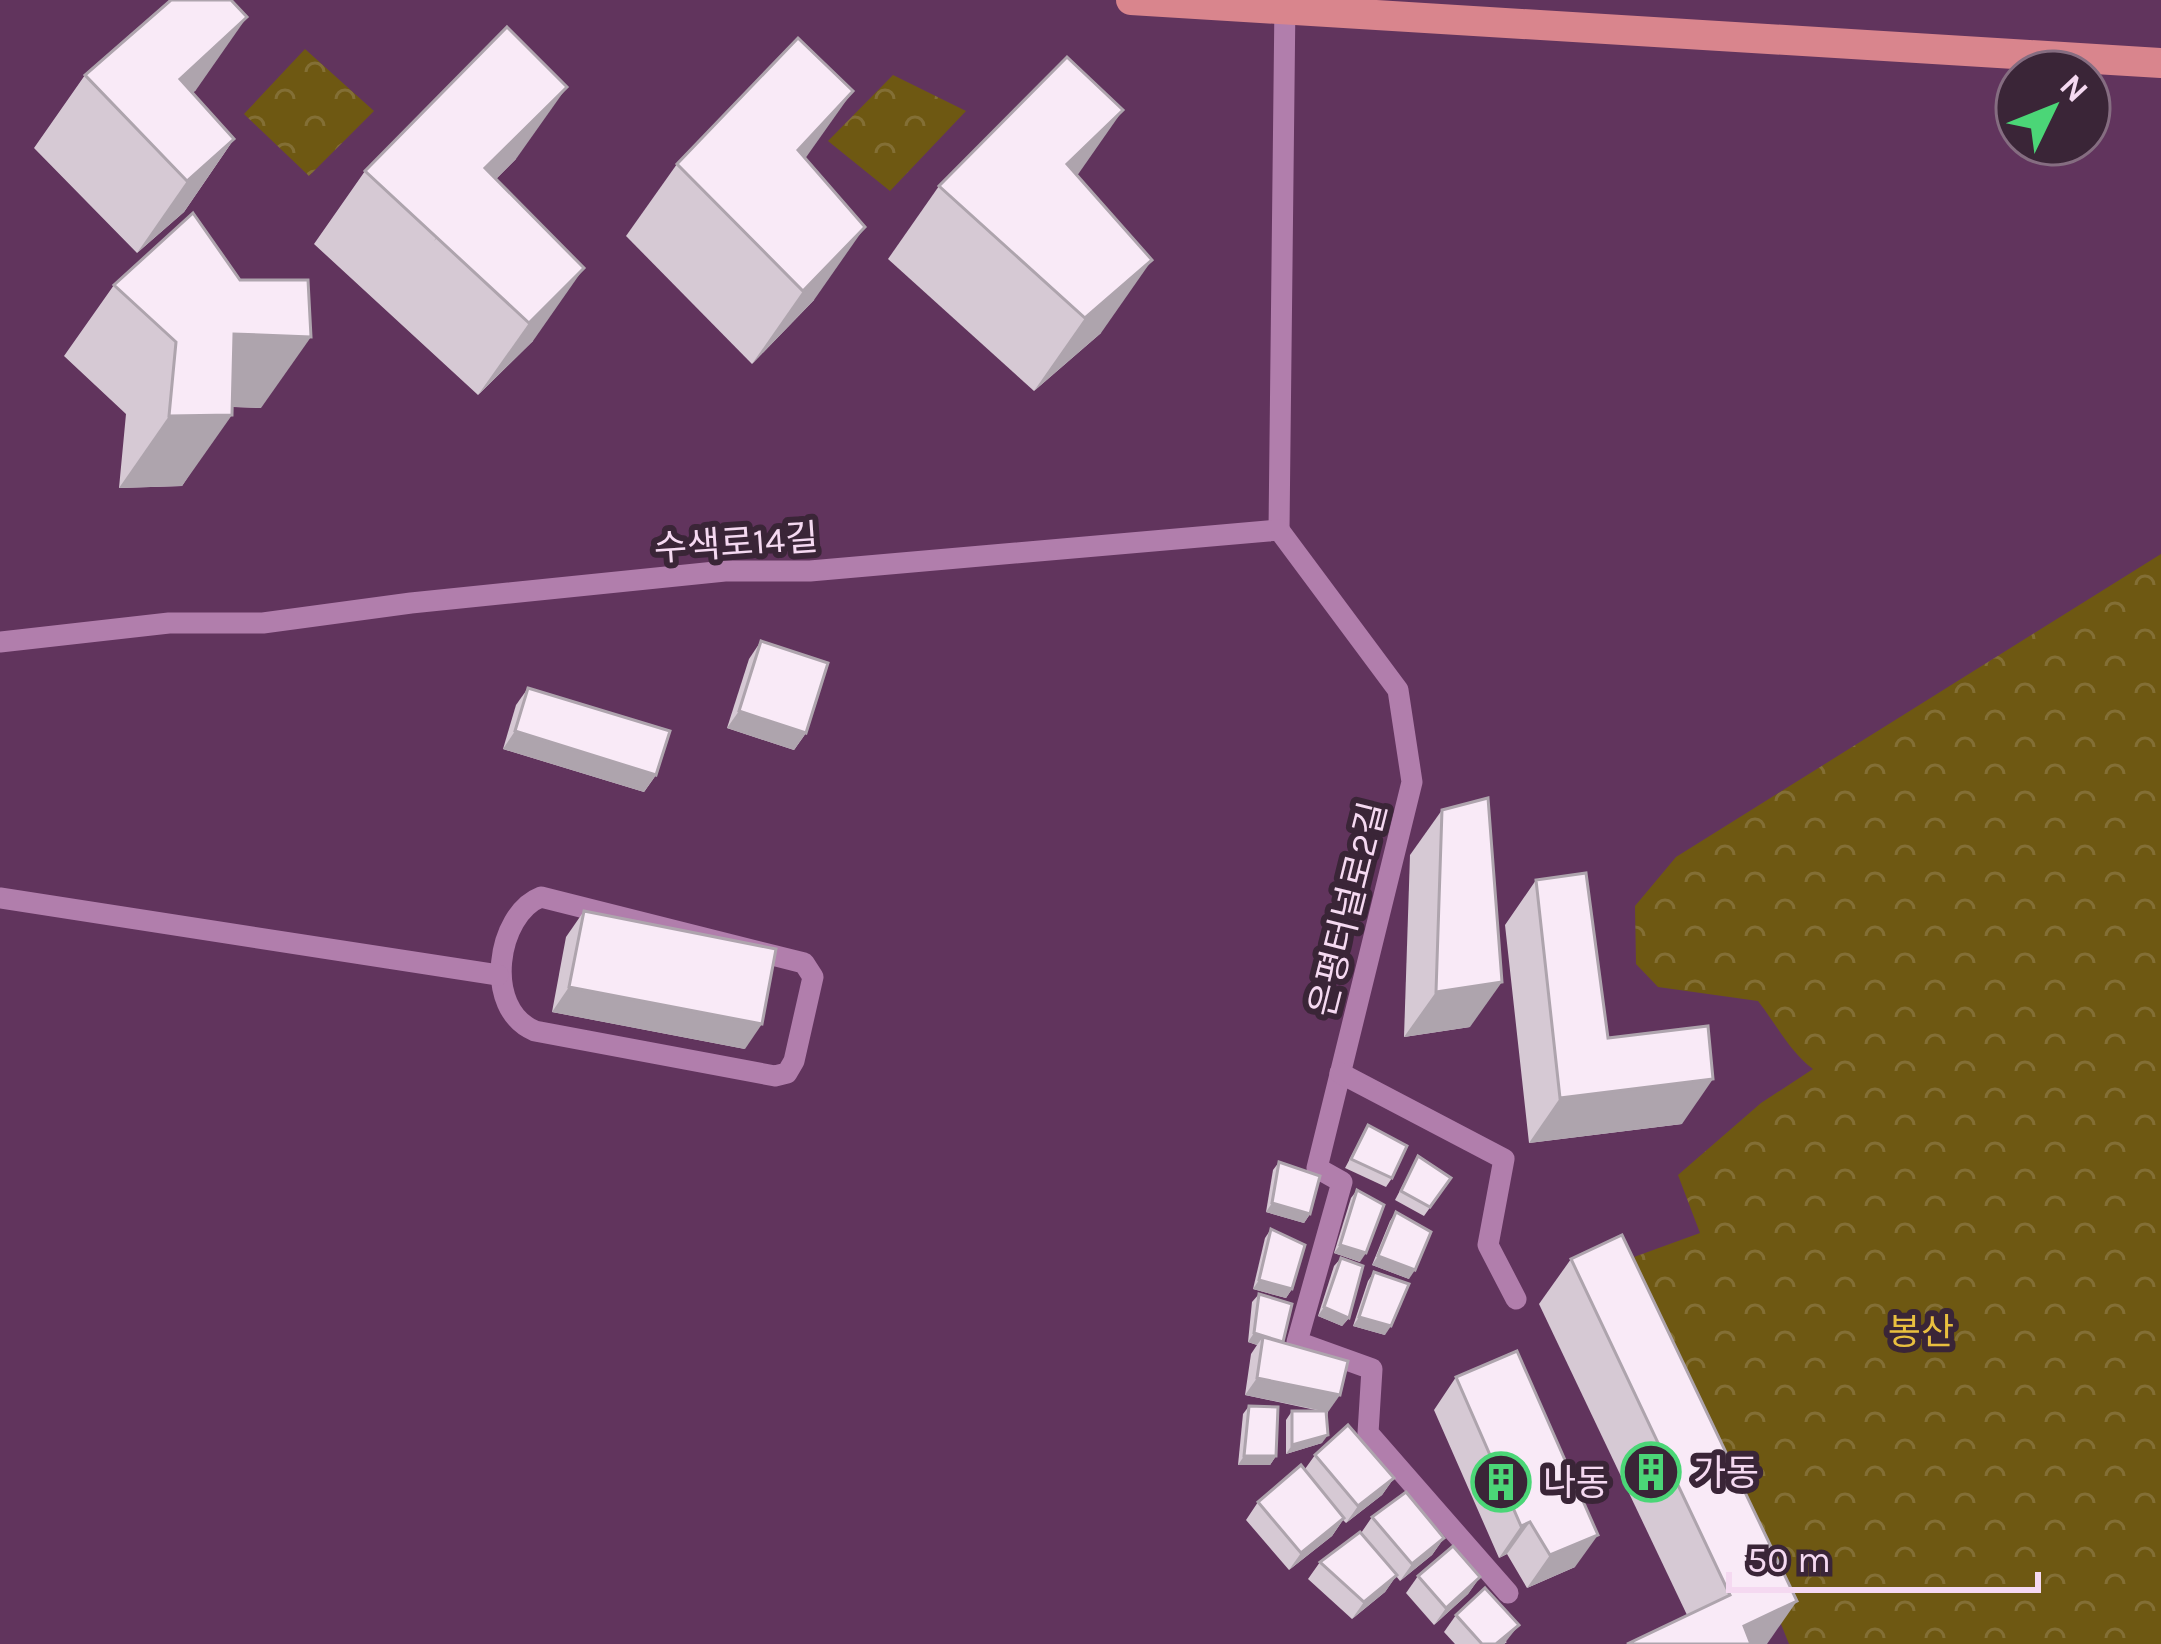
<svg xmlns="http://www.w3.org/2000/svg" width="2161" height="1644" font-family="Karla,'Noto Sans KR',sans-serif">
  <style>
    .forest { fill: url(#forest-crowns) }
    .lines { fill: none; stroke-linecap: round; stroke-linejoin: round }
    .minor { stroke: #b17eac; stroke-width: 21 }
    .major { stroke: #d9858d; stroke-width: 30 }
    .wall { fill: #d6c9d4 }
    .shaded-wall { fill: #aea4ad }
    .building { fill: #f9eaf7; stroke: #aea4ad; stroke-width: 3 }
    .labels { text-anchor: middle; stroke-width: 12; stroke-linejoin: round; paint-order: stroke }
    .street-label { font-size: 36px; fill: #f5d9f1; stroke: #3a2537 }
    .park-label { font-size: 36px; fill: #e9bf3f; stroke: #3a2537 }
    .poi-label { font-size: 36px; fill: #f5d9f1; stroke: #3a2537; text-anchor: start }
  </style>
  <defs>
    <pattern id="forest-crowns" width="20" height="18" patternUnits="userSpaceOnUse" patternTransform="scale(3)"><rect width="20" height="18" fill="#6e5812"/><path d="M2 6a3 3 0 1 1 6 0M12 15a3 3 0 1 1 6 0" fill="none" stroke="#836f35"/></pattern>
  </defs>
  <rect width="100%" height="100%" fill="#61345d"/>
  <g class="forest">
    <polygon points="305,49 374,111 309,176 244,114"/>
    <polygon points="893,75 966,111 890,191 828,141"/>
    <path d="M2161,554V1644H1789L1634,1257L1700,1233L1678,1175L1761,1103L1813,1069C1790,1052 1776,1024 1758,1001L1658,987L1636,964L1635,906L1676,857Z"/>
  </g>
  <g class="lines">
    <g class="minor">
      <polyline points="1279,530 1285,0"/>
      <polyline points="0,642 169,623 263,623 411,603 725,571 810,571 1279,530 1398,690 1412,782 1317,1168 1342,1182 1297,1342 1372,1369 1368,1433 1508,1593"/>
      <path d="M541,897L804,963L813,977L794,1061L787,1073L775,1076L535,1031C482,1009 497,914 541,897Z"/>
      <polyline points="0,898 498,975"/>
      <polyline points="1340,1073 1504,1159 1488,1245 1516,1299"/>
    </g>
    <polyline class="major" points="1131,0 2161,63"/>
  </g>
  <g class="wall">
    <polygon points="85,75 196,90 192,93 234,139 184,212 137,253 34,148"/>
    <polygon points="516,159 496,179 533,341 478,395 314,244 365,171"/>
    <polygon points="806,159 814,300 752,364 626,236 677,164"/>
    <polygon points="1077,176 1101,333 1034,391 888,259 939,186"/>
    <polygon points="240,280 261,408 233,407 182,486 119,488 126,414 64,356 114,285"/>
    <polygon points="761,641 806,733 794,750 727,728 749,659"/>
    <polygon points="528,688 656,775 644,792 503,749 516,705"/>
    <polygon points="1442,810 1470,1027 1404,1037 1410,855"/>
    <polygon points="1536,880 1608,1038 1682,1124 1529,1143 1505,925"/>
    <polygon points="584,911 745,1049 552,1012 566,937"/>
    <polygon points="1368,1125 1392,1178 1386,1187 1345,1168"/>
    <polygon points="1418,1156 1451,1178 1424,1216 1395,1200"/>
    <polygon points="1279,1162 1310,1214 1304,1223 1266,1212 1273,1170"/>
    <polygon points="1357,1190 1360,1262 1334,1253 1351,1198"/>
    <polygon points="1396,1212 1409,1279 1372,1265 1390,1221"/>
    <polygon points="1271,1229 1292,1289 1286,1298 1253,1289 1265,1238"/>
    <polygon points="1341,1258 1349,1318 1342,1326 1318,1316 1334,1266"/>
    <polygon points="1571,1259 1767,1644 1687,1615 1539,1304"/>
    <polygon points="1374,1272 1385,1335 1353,1326 1368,1281"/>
    <polygon points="1259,1294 1283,1342 1328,1412 1322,1443 1286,1454 1286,1420 1292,1411 1320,1411 1245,1395 1251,1354 1257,1345 1248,1342 1252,1302"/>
    <polygon points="1456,1377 1575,1567 1527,1588 1507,1554 1499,1558 1434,1410"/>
    <polygon points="1249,1406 1276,1456 1270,1465 1238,1465 1243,1414"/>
    <polygon points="1315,1455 1394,1478 1382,1495 1346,1523 1343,1520 1332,1536 1289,1570 1246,1520 1258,1502 1305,1469"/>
    <polygon points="1372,1517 1444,1538 1432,1555 1400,1581 1396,1576 1385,1592 1352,1619 1308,1579 1320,1562 1361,1533"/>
    <polygon points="1418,1576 1480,1577 1468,1594 1434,1625 1406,1593"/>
    <polygon points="1456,1615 1507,1642 1504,1644 1455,1644 1444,1632"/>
  </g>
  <g class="shaded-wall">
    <polygon points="247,17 196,90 145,137 180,79"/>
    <polygon points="567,87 516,159 434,241 485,168"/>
    <polygon points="853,91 802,163 798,150"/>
    <polygon points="1123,110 1072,183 1067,164"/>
    <polygon points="234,139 184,212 137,253 187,181"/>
    <polygon points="865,227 814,300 752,364 803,291"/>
    <polygon points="1152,260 1101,333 1034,391 1085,318"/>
    <polygon points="584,268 533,341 478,395 529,323"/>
    <polygon points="234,334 311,337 261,408 184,405"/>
    <polygon points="232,415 182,486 119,488 169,416"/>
    <polygon points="739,711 806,733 794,750 727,728"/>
    <polygon points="515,731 656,775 644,792 503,749"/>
    <polygon points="1502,982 1470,1027 1404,1037 1436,992"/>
    <polygon points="569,987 762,1024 745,1049 552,1012"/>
    <polygon points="1713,1079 1682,1124 1529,1143 1560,1098"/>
    <polygon points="1272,1203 1310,1214 1304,1223 1266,1212"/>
    <polygon points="1340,1245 1366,1253 1360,1262 1334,1253"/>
    <polygon points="1378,1256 1415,1270 1409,1279 1372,1265"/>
    <polygon points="1259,1280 1292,1289 1286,1298 1253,1289"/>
    <polygon points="1324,1307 1349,1318 1342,1326 1318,1316"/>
    <polygon points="1359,1317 1391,1326 1385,1335 1353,1326"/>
    <polygon points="1254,1333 1282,1343 1263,1337 1257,1345 1248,1342"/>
    <polygon points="1257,1378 1340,1395 1328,1412 1245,1395"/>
    <polygon points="1328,1435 1322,1443 1286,1454 1292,1445"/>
    <polygon points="1244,1456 1276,1456 1270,1465 1238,1465"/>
    <polygon points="1394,1478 1382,1495 1346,1523 1358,1506"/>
    <polygon points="1344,1518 1332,1536 1289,1570 1301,1553"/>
    <polygon points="1530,1522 1507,1554 1499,1558 1521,1526"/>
    <polygon points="1598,1535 1575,1567 1527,1588 1550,1555"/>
    <polygon points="1444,1538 1432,1555 1400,1581 1412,1564"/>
    <polygon points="1397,1575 1385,1592 1352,1619 1364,1602"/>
    <polygon points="1480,1577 1468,1594 1434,1625 1446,1608"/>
    <polygon points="1797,1601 1767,1644 1731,1644 1744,1626"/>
    <polygon points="1519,1625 1504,1644 1496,1644"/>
  </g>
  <g class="building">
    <polygon points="171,0 231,0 247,17 180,79 234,139 187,181 85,75"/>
    <polygon points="507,27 567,87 485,168 584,268 529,323 365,171"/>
    <polygon points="798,38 853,91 798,150 865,227 803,291 677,164"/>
    <polygon points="1067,57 1123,110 1067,164 1152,260 1085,318 939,186"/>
    <polygon points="193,213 240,280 308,280 311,337 234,334 232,415 169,416 176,342 114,285"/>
    <polygon points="761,641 828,663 806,733 739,711"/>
    <polygon points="528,688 670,731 656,775 515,731"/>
    <polygon points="1488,798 1502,982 1436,992 1442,810"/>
    <polygon points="1586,873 1608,1038 1708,1026 1713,1079 1560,1098 1536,880"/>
    <polygon points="584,911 776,949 762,1024 569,987"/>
    <polygon points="1368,1125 1407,1146 1392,1178 1351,1159"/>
    <polygon points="1418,1156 1451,1178 1430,1207 1401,1191"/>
    <polygon points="1279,1162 1320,1176 1310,1214 1272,1203"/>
    <polygon points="1357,1190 1384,1205 1366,1253 1340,1245"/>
    <polygon points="1396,1212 1431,1232 1415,1270 1378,1256"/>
    <polygon points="1271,1229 1305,1245 1292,1289 1259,1280"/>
    <polygon points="1622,1235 1797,1601 1744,1626 1751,1644 1627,1644 1730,1595 1571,1259"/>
    <polygon points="1341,1258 1363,1266 1349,1318 1324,1307"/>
    <polygon points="1374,1272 1409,1284 1391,1326 1359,1317"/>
    <polygon points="1259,1294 1292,1304 1283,1342 1254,1333"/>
    <polygon points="1263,1337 1348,1361 1340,1395 1257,1378"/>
    <polygon points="1517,1351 1598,1535 1550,1555 1530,1522 1521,1526 1456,1377"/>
    <polygon points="1249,1406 1278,1407 1276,1456 1244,1456"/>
    <polygon points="1292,1411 1326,1411 1328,1435 1292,1445"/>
    <polygon points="1348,1425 1394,1478 1358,1506 1315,1455"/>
    <polygon points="1301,1465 1344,1518 1301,1553 1258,1502"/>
    <polygon points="1406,1492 1444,1538 1412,1564 1372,1517"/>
    <polygon points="1360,1532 1397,1575 1364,1602 1320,1562"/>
    <polygon points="1453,1546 1480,1577 1446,1608 1418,1576"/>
    <polygon points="1485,1588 1519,1625 1496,1644 1482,1644 1456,1615"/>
  </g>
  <defs>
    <symbol id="building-ring" viewBox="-11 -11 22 22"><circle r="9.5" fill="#3a2537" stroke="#4bd677" stroke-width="1.5"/><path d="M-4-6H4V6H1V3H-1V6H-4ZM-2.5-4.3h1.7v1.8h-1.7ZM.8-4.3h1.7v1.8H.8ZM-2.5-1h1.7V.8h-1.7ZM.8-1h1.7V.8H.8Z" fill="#4bd677"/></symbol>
  </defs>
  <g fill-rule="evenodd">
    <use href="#building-ring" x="1618" y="1439" width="66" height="66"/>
    <use href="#building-ring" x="1468" y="1449" width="66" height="66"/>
  </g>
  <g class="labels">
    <g class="street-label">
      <text transform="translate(736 542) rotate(-4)" y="13">수색로14길</text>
      <text transform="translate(1347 909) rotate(-76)" y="13">은평터널로2길</text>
    </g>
    <g class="park-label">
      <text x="1921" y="1344">봉산</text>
    </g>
    <g class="poi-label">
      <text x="1693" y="1485">가동</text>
      <text x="1543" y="1495">나동</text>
    </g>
  </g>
  <g transform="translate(2053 108) rotate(47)"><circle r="57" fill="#3a2537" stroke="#856d81" stroke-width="3"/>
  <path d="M0-9L21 45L0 30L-21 45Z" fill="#4bd677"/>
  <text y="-18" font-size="33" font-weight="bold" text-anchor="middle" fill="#f5d9f1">N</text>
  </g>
  <path d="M1729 1572v18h309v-18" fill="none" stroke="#f5d9f1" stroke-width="6"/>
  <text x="1747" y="1572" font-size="36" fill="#f5d9f1" stroke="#3a2537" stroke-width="9" paint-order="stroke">50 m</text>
</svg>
